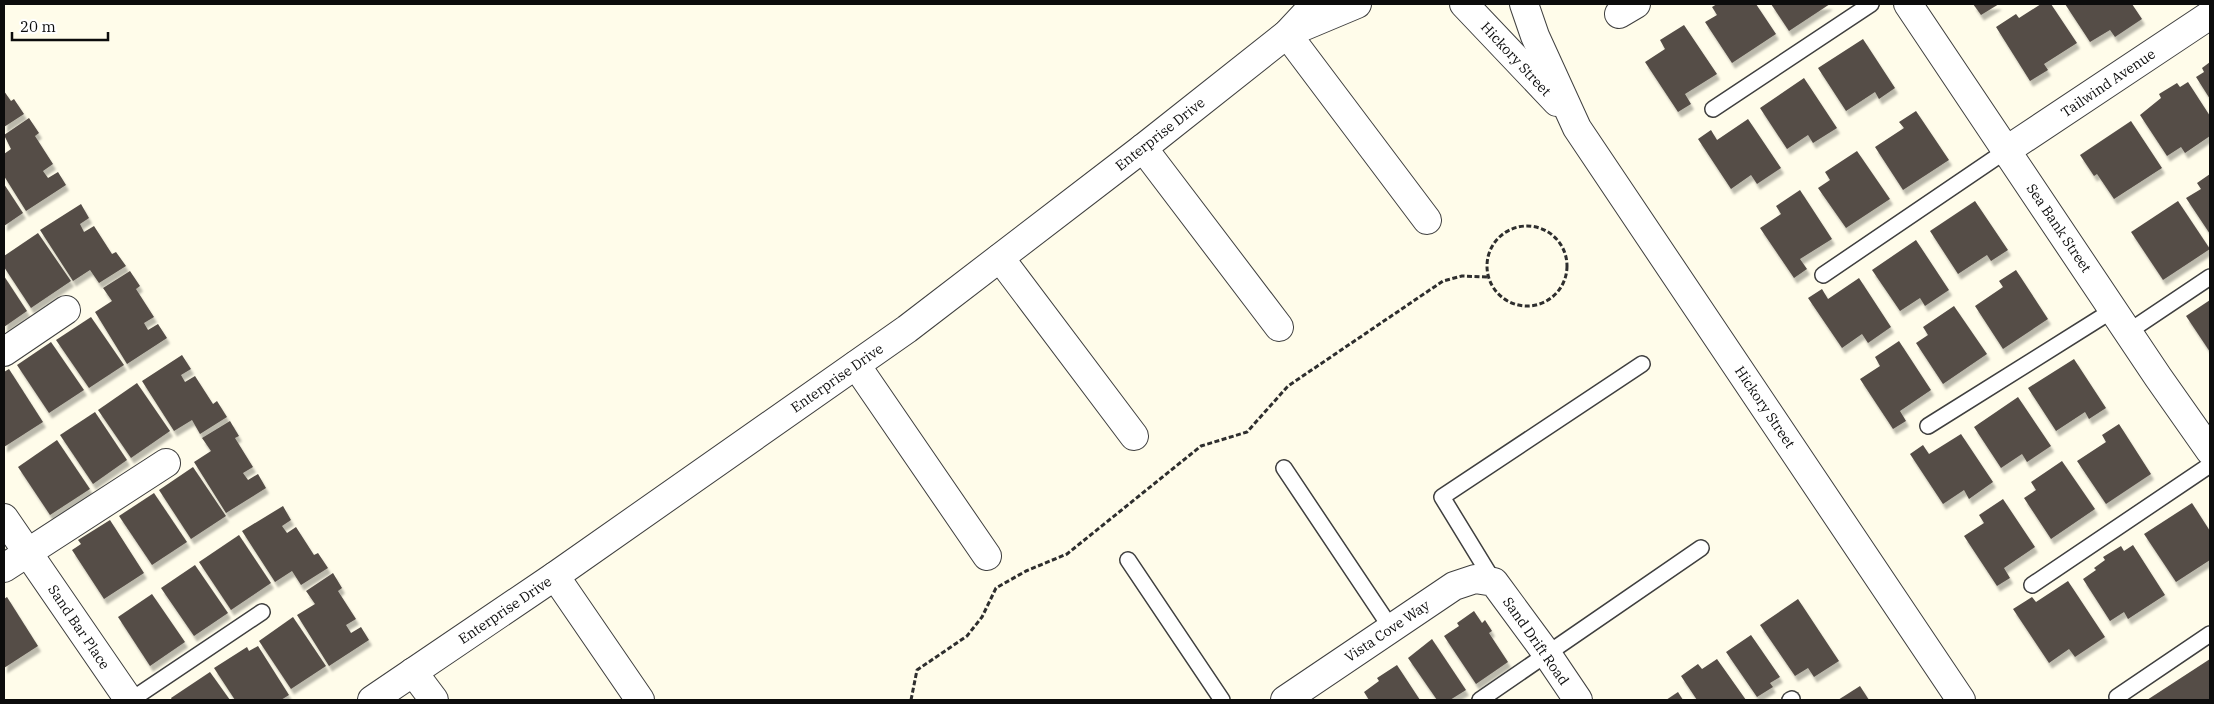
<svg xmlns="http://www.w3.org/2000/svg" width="2214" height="704" font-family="'IBM Plex Serif',serif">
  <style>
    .building { fill: #554d47; filter: url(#shadow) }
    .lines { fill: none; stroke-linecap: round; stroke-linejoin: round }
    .lane-casing { stroke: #3f3f3f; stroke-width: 18 }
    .street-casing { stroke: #3f3f3f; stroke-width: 30 }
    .path { stroke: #2e2e2e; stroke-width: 3; stroke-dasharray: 5 2.5; stroke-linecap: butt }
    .lane { stroke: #fff; stroke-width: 15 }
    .street { stroke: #fff; stroke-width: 28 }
    .labels { text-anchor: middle; stroke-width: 5; stroke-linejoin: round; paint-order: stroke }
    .street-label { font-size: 14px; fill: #0c0c0c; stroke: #fff }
  </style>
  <defs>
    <filter id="shadow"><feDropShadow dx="3" dy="5.5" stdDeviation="1" flood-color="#0004"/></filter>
  </defs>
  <rect width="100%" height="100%" fill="#fffcea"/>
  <g class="building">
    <polygon points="1717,4 1756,4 1776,34 1732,63 1705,22 1717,15 1712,7"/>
    <polygon points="1771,4 1830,4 1789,31"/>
    <polygon points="1973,4 1999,4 1981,15"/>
    <polygon points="2041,4 2051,4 2077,43 2044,64 2048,70 2030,81 1996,27 2016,14 2019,18"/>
    <polygon points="2065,4 2132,4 2142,19 2115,37 2110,30 2090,42"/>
    <polygon points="1684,25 1717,74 1685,94 1691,104 1678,112 1645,62 1665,49 1660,40"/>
    <polygon points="1863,39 1895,88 1879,99 1875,92 1846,111 1818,68"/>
    <polygon points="2210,62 2210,99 2196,77 2204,72 2202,68"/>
    <polygon points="1804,78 1837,128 1813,143 1808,135 1787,149 1760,108"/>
    <polygon points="2188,82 2210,116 2210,136 2185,153 2181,147 2167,156 2140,115 2161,98 2159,94 2177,83 2180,87"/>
    <polygon points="4,91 11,101 14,99 24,114 4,127"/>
    <polygon points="1916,111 1949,160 1903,190 1875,147 1904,128 1899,122"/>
    <polygon points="29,118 39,133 35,136 53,164 43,171 48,178 58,172 66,185 26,211 4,176 4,154 11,149 4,135"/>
    <polygon points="1748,119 1781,168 1757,184 1751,175 1731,189 1698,139 1711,130 1717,140"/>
    <polygon points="2131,121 2162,168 2114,199 2097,174 2094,176 2080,155"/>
    <polygon points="1857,151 1890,199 1846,228 1818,188 1830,180 1825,172"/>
    <polygon points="2210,174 2210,234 2186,198 2201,189 2197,183"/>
    <polygon points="4,184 23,213 4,226"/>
    <polygon points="1800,190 1832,239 1800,259 1807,269 1794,278 1760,228 1781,214 1776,206"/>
    <polygon points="1975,201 2008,250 1991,261 1987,255 1958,274 1930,231"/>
    <polygon points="2178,201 2210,249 2163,280 2131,232"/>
    <polygon points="81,204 89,218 80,224 84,232 94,226 112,254 116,252 126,266 99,283 90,270 73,281 40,230"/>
    <polygon points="38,233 71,281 31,308 4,267 4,256"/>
    <polygon points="1916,240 1949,290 1925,306 1920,298 1900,311 1872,270"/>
    <polygon points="2016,270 2048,319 2003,349 1975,306 2003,287 1999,281"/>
    <polygon points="130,271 140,286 136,289 154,317 144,323 148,330 158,324 167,338 127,364 95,312 112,301 103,288"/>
    <polygon points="4,276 27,311 4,327"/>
    <polygon points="1859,278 1891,327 1868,343 1862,334 1842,348 1808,298 1822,289 1828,299"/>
    <polygon points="2210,300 2210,352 2186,316"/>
    <polygon points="1954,306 1987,354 1943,384 1916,343 1928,335 1923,327"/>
    <polygon points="91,317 124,365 89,388 56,340"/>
    <polygon points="1899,341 1931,390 1900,411 1906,421 1893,429 1860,379 1880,366 1875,357"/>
    <polygon points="51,342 84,390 49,413 17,365"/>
    <polygon points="182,355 191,369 181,375 185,382 195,376 213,404 217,401 227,417 200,434 192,420 174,431 142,381"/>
    <polygon points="2074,359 2106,408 2089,419 2085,412 2056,431 2028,388"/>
    <polygon points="9,369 43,422 4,447 4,372"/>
    <polygon points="137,383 170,431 131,458 98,410"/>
    <polygon points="2018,397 2051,446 2027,462 2022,454 2001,468 1974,427"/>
    <polygon points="95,412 127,460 93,484 60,435"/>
    <polygon points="230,421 239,436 235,438 253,467 243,473 248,480 258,474 266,488 226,513 194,462 211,451 202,438"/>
    <polygon points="2119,424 2151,474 2106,504 2077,461 2106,442 2102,435"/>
    <polygon points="1961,434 1993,482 1969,499 1964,490 1943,504 1910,454 1923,445 1929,454"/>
    <polygon points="57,440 90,489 50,515 18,467"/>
    <polygon points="2062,461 2095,509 2051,539 2024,498 2036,490 2031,482"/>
    <polygon points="193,467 226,516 191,539 159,490"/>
    <polygon points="154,493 187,542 152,565 119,516"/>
    <polygon points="2003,499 2035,547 2004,568 2010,578 1997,586 1964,536 1984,523 1979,515"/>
    <polygon points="2192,503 2210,531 2210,560 2176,582 2144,534"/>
    <polygon points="283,506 291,520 282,526 287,533 296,527 314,555 318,553 328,568 301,585 292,571 275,582 242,531"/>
    <polygon points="110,520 144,573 104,599 72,550 81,544 78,540"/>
    <polygon points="239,535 271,583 231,610 199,562"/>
    <polygon points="2133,545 2165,595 2128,619 2124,612 2110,621 2083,579 2096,570 2094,568 2105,560 2103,557 2121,546 2124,551"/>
    <polygon points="195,565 228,613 194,636 161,588"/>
    <polygon points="333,573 342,588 338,591 356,619 346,625 351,633 361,627 369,640 329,666 297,615 315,604 306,591"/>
    <polygon points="2068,581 2105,637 2075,657 2069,649 2049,663 2013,609 2032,597 2036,602"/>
    <polygon points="152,594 185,642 150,666 118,617"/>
    <polygon points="7,597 38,646 4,668 4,599"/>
    <polygon points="1798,599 1839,661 1814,677 1808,668 1795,676 1760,625"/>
    <polygon points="1474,611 1482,623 1485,620 1492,631 1489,633 1508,662 1476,684 1444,636 1459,626 1457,623"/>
    <polygon points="293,617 326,666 291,689 259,641"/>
    <polygon points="1751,635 1780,677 1770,683 1773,687 1757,697 1726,652"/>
    <polygon points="1432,639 1466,690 1450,700 1437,700 1408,658"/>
    <polygon points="258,646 289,695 281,700 235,700 214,668 247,647 249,651"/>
    <polygon points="1717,659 1746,700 1697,700 1681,676 1698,664 1702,669"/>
    <polygon points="2210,659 2210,700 2147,700"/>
    <polygon points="1397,665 1420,700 1369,700 1364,692 1379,681 1377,678"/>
    <polygon points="210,672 230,700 172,700 171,698"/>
    <polygon points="1860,686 1869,700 1838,700"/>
    <polygon points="1678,692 1683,700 1666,700"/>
  </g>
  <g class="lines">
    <defs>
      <g id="lane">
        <polyline points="1713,109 1871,4"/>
        <polyline points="1823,275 2007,150"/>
        <polyline points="2128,332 2210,277"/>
        <polyline points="1928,426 2113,310"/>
        <polyline points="1284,468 1391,628"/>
        <polyline points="1128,560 1222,700"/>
        <polyline points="1494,582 1442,497 1642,364"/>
        <polyline points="2032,585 2210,465"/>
        <polyline points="2117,697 2210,634"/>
        <polyline points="131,700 262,612"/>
        <polyline points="1480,700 1701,548"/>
        <polyline points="1790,700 1792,699"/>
      </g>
      <g id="street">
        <polyline points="1464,4 1557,102"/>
        <polyline points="1524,4 1535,36 1577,128 1961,700"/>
        <polyline points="1908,4 2158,377 2210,451"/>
        <polyline points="1619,14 1636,4"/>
        <polyline points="1295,30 1357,4"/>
        <polyline points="1287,34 1427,220"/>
        <polyline points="1143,148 1279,327"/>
        <polyline points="2007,150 2210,15"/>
        <polyline points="1000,258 1134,436"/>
        <polyline points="4,352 66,310"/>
        <polyline points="856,365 987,556"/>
        <polyline points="4,518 129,700"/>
        <polyline points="4,568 166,463"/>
        <polyline points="555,576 640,700"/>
        <polyline points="413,672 434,700"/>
        <polyline points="372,700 555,576 907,329 1143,148 1287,34 1315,4"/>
        <polyline points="1285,700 1454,586 1475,579 1494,582 1547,654 1578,700"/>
      </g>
    </defs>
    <use href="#lane" class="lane-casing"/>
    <use href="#street" class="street-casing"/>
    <g class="path">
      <circle cx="1527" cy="266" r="40"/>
      <polyline points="911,700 917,670 967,636 982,617 996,588 1026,571 1067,554 1201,446 1247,432 1288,386 1443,281 1462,276 1488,277"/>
    </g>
    <use href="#lane" class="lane"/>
    <use href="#street" class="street"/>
  </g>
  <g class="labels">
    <g class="street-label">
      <text transform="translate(1516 59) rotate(47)" y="5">Hickory Street</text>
      <text transform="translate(2108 83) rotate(-34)" y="5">Tailwind Avenue</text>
      <text transform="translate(1160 134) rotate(-38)" y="5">Enterprise Drive</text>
      <text transform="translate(2059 228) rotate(56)" y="5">Sea Bank Street</text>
      <text transform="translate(837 378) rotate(-35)" y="5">Enterprise Drive</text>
      <text transform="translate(1765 407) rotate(56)" y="5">Hickory Street</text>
      <text transform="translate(505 610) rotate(-34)" y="5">Enterprise Drive</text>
      <text transform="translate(79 627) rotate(56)" y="5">Sand Bar Place</text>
      <text transform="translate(1387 631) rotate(-34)" y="5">Vista Cove Way</text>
      <text transform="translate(1536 641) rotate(55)" y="5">Sand Drift Road</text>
    </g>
  </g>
  <rect width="2214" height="704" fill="none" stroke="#0c0c0c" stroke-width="10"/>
  <path d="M12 32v8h96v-8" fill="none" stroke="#0c0c0c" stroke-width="2.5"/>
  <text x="20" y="32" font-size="15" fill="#0c0c0c" stroke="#ffffff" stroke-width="4" paint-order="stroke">20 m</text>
</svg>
